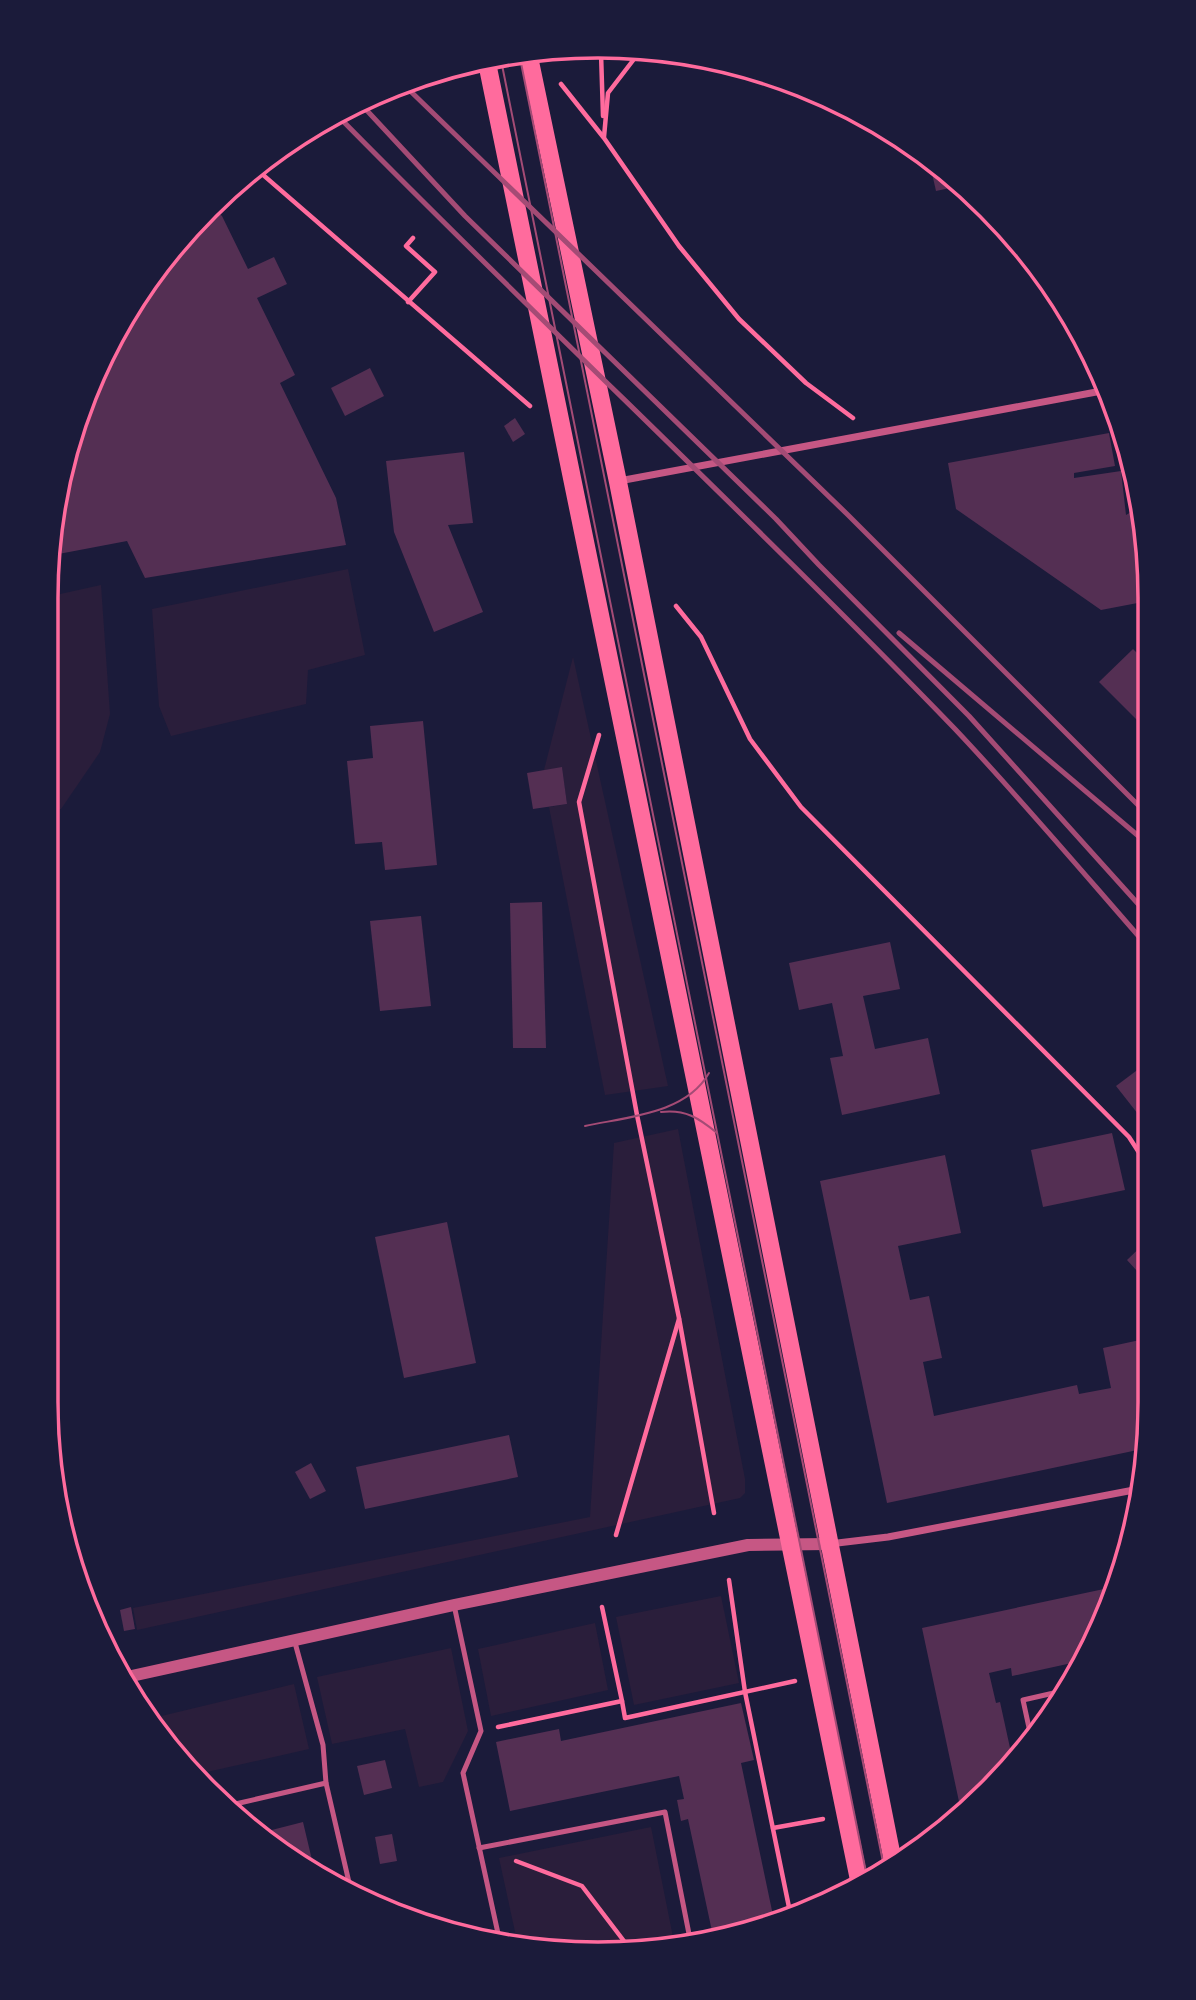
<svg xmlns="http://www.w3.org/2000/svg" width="1196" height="2000" font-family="'Open Sans',sans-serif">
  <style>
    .green { fill: #2a1e3b }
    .building { fill: #542f53 }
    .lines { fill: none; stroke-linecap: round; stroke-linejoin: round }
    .path { stroke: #ff6b9d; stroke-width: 4.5 }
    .service { stroke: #c65784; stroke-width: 5 }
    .minor { stroke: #c65784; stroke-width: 7 }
    .tertiary { stroke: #c65784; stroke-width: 12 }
    .primary { stroke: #ff6b9d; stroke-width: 18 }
    .tram { stroke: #a44b75; stroke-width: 2 }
    .rail { stroke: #a44b75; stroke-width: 5 }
    .rim { fill: none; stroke: #ff6b9d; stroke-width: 3.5 }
  </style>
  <rect width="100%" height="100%" fill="#1b1b3a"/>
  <g class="green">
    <polygon points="348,569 365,655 308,670 306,704 171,736 159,706 152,609"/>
    <polygon points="101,585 110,714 100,752 61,809 49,811 46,810 47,597"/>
    <polygon points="573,657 668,1086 605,1095 549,807 567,804 562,768 544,770"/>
    <polygon points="678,1129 745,1479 745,1493 740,1498 137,1630 133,1608 590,1517 614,1143"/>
    <polygon points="721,1596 739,1683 634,1705 616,1617"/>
    <polygon points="595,1623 608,1690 491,1716 478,1649"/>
    <polygon points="451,1648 468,1731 443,1782 419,1787 405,1729 332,1744 317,1677"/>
    <polygon points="294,1684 309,1749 198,1774 159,1738 149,1719"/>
    <polygon points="651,1827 674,1942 598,1954 517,1941 499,1858"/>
  </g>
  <g class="building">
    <polygon points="929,160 959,186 936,191"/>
    <polygon points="210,205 222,216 248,269 274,257 287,284 257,298 295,375 280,383 336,498 346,545 145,578 127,541 48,556 75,420 139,291"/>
    <polygon points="370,368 384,396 345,416 331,388"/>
    <polygon points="515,418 525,434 513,442 504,426"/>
    <polygon points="1109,433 1115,466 1074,473 1074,478 1121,471 1126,515 1133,511 1148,601 1101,610 956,509 948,463"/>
    <polygon points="464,452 473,523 448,525 483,612 434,632 394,532 386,461"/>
    <polygon points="1133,649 1149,665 1149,732 1099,682"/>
    <polygon points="423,721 437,865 385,870 382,842 355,844 347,761 373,758 370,726"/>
    <polygon points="562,767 567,804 533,809 527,773"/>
    <polygon points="542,902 546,1048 513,1048 510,903"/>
    <polygon points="421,916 431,1006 380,1011 370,921"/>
    <polygon points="890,942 900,989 863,996 875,1049 928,1038 940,1094 842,1115 830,1058 843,1056 832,1003 799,1010 789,963"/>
    <polygon points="1144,1065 1149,1071 1149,1128 1116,1086"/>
    <polygon points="1112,1133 1125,1190 1043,1207 1031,1150"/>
    <polygon points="945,1155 961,1233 898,1246 910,1300 929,1296 942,1358 923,1362 934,1416 1077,1385 1079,1394 1111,1388 1103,1348 1149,1338 1147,1448 887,1503 820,1181"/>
    <polygon points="447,1222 476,1363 404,1378 375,1237"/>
    <polygon points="1149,1239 1149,1284 1127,1260"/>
    <polygon points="509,1435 518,1477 365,1509 356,1467"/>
    <polygon points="311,1463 326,1491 310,1499 295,1472"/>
    <polygon points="1118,1586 1081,1661 1012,1676 1011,1668 989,1673 996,1703 1000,1702 1012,1757 961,1811 922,1628"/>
    <polygon points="131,1607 135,1629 124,1631 120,1610"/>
    <polygon points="741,1703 754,1760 741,1763 775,1925 713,1936 688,1819 681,1821 677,1800 684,1799 679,1776 510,1811 496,1742 559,1729 561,1741"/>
    <polygon points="385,1760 392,1788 364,1795 357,1766"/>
    <polygon points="303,1822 312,1860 298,1863 298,1865 291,1861 260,1833"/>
    <polygon points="392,1834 397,1861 380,1864 375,1837"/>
  </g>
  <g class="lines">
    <g class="path">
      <polyline points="561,84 604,138 679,246 739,319 806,383 853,418"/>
      <polyline points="603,116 601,53 608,46"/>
      <polyline points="604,137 608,93 641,50"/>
      <polyline points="255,168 530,406"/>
      <polyline points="408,302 435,272 406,246 413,238"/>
      <polyline points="676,606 701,637 750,739 801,807 1129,1137 1149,1168"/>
      <polyline points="599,735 579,802 637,1115 679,1318 714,1513"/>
      <polyline points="616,1535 679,1319"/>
      <polyline points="729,1580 745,1692 791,1917"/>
      <polyline points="622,1701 625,1718 795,1681"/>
      <polyline points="498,1727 622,1701 602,1607"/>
      <polyline points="773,1828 823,1819"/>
      <polyline points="516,1861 582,1886 630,1949"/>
    </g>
    <g class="service">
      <polyline points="454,1605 481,1731 463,1773 499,1938"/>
      <polyline points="294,1639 323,1745 326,1783"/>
      <polyline points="1031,1737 1023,1700 1067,1690"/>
      <polyline points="231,1805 326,1783 351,1891"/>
      <polyline points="479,1848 665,1812 690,1939"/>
    </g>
    <g class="minor">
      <polyline points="619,481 1107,390"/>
      <polyline points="829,1544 888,1537 1139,1489"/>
    </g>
    <polyline class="tertiary" points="127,1677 454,1605 748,1545 829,1544"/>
    <g class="primary">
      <polyline points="528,52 618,482 893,1862"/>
      <polyline points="486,58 859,1880"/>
    </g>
    <g class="tram">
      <polyline points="519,53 884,1867"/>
      <polyline points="500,55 867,1877"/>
      <path d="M661,1112C685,1109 699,1118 717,1133"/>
      <path d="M585,1126C626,1117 686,1114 709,1073"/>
    </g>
    <g class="rail">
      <polyline points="402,83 848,515 1149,816"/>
      <polyline points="359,102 465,216 776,519 819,565 969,716 1149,916"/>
      <path d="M336,114C540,322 753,520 955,729C1022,800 1085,875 1149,948"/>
      <polyline points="899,633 1149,845"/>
    </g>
  </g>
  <path d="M0 0H1196V2000H0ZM598 58H598A540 540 0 0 1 1138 598V1402A540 540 0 0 1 598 1942H598A540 540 0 0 1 58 1402V598A540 540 0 0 1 598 58Z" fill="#1b1b3a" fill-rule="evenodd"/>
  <path class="rim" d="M598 58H598A540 540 0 0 1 1138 598V1402A540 540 0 0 1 598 1942H598A540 540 0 0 1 58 1402V598A540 540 0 0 1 598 58Z"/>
</svg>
